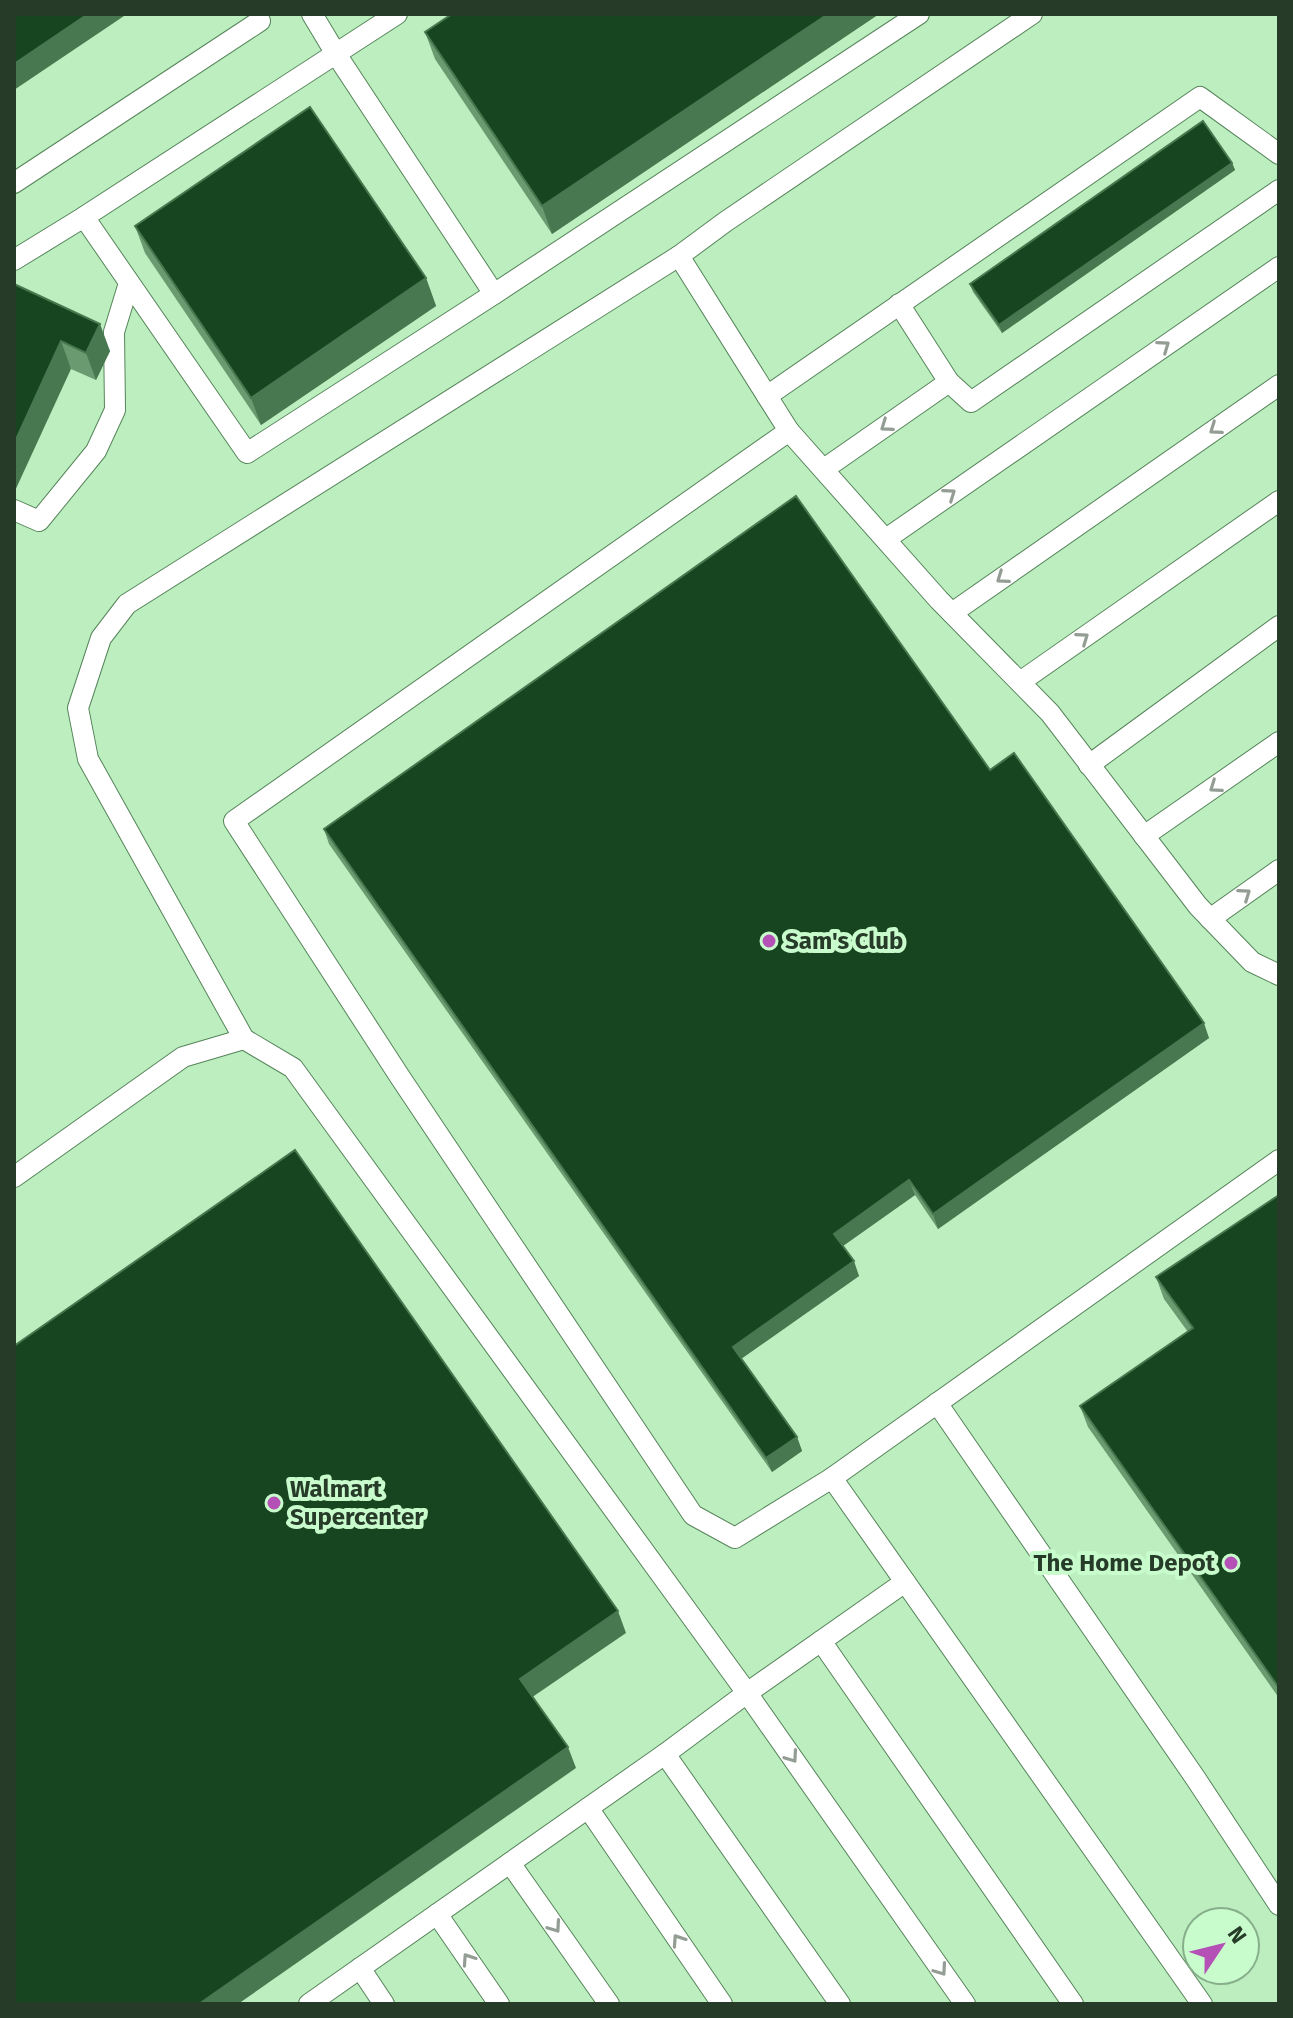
<svg xmlns="http://www.w3.org/2000/svg" width="1293" height="2018" font-family="'Fira Sans',sans-serif">
  <style>
    .lines { fill: none; stroke-linecap: round; stroke-linejoin: round }
    .service-casing { stroke: #56845a; stroke-width: 22 }
    .service { stroke: #fff; stroke-width: 20 }
    .wall { fill: #6a9a6f }
    .shaded-wall { fill: #48784f }
    .building { fill: #17451f; stroke: #48784f; stroke-width: 2 }
    .oneway { stroke: #939d94 }
    .poi-dot { fill: #b450b6; stroke: #c9fccc; stroke-width: 3 }
    .labels { text-anchor: middle; stroke-width: 8; stroke-linejoin: round; paint-order: stroke }
    .poi-label { font-size: 24px; font-weight: bold; fill: #273b29; stroke: #c9fccc; text-anchor: start }
  </style>
  <rect width="100%" height="100%" fill="#bceebf"/>
  <g class="lines">
    <defs>
      <g id="service">
        <polyline points="312,14 336,54 494,294"/>
        <polyline points="14,183 260,21"/>
        <polyline points="84,217 247,453 494,294 919,14"/>
        <polyline points="679,256 789,431 234,821 400,1077 693,1515 735,1538 832,1478 1279,1160"/>
        <polyline points="14,260 84,217 397,14"/>
        <polyline points="899,304 949,382 971,402 1279,190"/>
        <polyline points="767,396 1200,97 1279,154"/>
        <polyline points="789,431 939,600 1050,713 1198,906 1252,962 1279,975"/>
        <polyline points="824,469 949,382"/>
        <polyline points="14,510 39,521 96,451 115,410 114,332 129,283"/>
        <polyline points="886,539 1279,267"/>
        <polyline points="952,613 1279,385"/>
        <polyline points="1020,682 1279,501"/>
        <polyline points="1089,765 1279,626"/>
        <polyline points="1144,836 1279,742"/>
        <polyline points="1210,919 1279,870"/>
        <polyline points="14,1177 183,1057 244,1039"/>
        <polyline points="937,1403 1196,1779 1279,1905"/>
        <polyline points="832,1478 1202,2004"/>
        <polyline points="905,1582 747,1693 965,2004"/>
        <polyline points="821,1641 1073,2004"/>
        <polyline points="665,1754 840,2004"/>
        <polyline points="588,1808 722,2004"/>
        <polyline points="510,1863 609,2004"/>
        <polyline points="437,1914 499,2004"/>
        <polyline points="360,1968 384,2004"/>
        <polyline points="309,2004 665,1754 747,1693 293,1068 244,1039 88,759 78,708 101,638 127,604 679,256 725,222 1032,14"/>
      </g>
    </defs>
    <use href="#service" class="service-casing"/>
    <use href="#service" class="service"/>
  </g>
  <g class="wall">
    <polygon points="879,14 552,234 435,59 425,32"/>
    <polygon points="1232,163 1235,170 1002,333 973,292 970,284"/>
    <polygon points="135,226 426,278 436,306 261,425 145,253"/>
    <polygon points="14,284 110,351 96,380 71,369"/>
    <polygon points="990,770 1209,1038 938,1229 915,1195 843,1246 859,1276 741,1359 797,1437 802,1451 772,1472 329,844 324,829"/>
    <polygon points="1279,1195 1279,1698 1088,1427 1080,1406 1188,1332 1164,1299 1156,1277"/>
  </g>
  <g class="shaded-wall">
    <polygon points="88,14 127,14 14,90 14,64"/>
    <polygon points="828,14 879,14 552,234 542,206"/>
    <polygon points="1232,163 1235,170 1002,333 999,325"/>
    <polygon points="426,278 436,306 261,425 251,398"/>
    <polygon points="100,324 110,351 96,380 86,353"/>
    <polygon points="61,341 71,369 14,493 14,444"/>
    <polygon points="1204,1023 1209,1038 938,1229 933,1214"/>
    <polygon points="909,1180 915,1195 840,1248 834,1234"/>
    <polygon points="854,1261 859,1276 738,1361 733,1347"/>
    <polygon points="797,1437 802,1451 772,1472 766,1458"/>
    <polygon points="618,1611 626,1633 528,1700 520,1679"/>
    <polygon points="568,1747 576,1768 238,2004 199,2004"/>
  </g>
  <g class="building">
    <polygon points="14,14 88,14 14,64"/>
    <polygon points="452,14 828,14 542,206 425,32"/>
    <polygon points="310,107 426,278 251,398 135,226"/>
    <polygon points="1203,121 1232,163 999,325 970,284"/>
    <polygon points="14,284 100,324 86,353 61,341 14,444"/>
    <polygon points="796,496 990,770 1014,753 1204,1023 933,1214 909,1180 834,1234 854,1261 733,1347 797,1437 766,1458 324,829"/>
    <polygon points="295,1150 618,1611 520,1679 568,1747 199,2004 14,2004 14,1346"/>
    <polygon points="1279,1195 1279,1688 1080,1406 1193,1328 1156,1277"/>
  </g>
  <defs><path id="oneway-chevron" d="M-2-3.5L2.5 0L-2 3.5" fill="none" stroke-width="1.6" stroke-linecap="round" stroke-linejoin="round" transform="scale(2)"/></defs>
  <g class="oneway">
    <use href="#oneway-chevron" transform="translate(1164 346) rotate(-35)"/>
    <use href="#oneway-chevron" transform="translate(886 426) rotate(145)"/>
    <use href="#oneway-chevron" transform="translate(1215 429) rotate(145)"/>
    <use href="#oneway-chevron" transform="translate(950 494) rotate(-35)"/>
    <use href="#oneway-chevron" transform="translate(1002 578) rotate(145)"/>
    <use href="#oneway-chevron" transform="translate(1083 638) rotate(-35)"/>
    <use href="#oneway-chevron" transform="translate(1215 787) rotate(145)"/>
    <use href="#oneway-chevron" transform="translate(1245 894) rotate(-35)"/>
    <use href="#oneway-chevron" transform="translate(792 1757) rotate(55)"/>
    <use href="#oneway-chevron" transform="translate(555 1927) rotate(55)"/>
    <use href="#oneway-chevron" transform="translate(678 1940) rotate(-124)"/>
    <use href="#oneway-chevron" transform="translate(468 1959) rotate(-124)"/>
    <use href="#oneway-chevron" transform="translate(941 1970) rotate(55)"/>
  </g>
  <g class="poi-dot">
    <circle cx="769" cy="941" r="8"/>
    <circle cx="274" cy="1503" r="8"/>
    <circle cx="1231" cy="1563" r="8"/>
  </g>
  <g class="labels">
    <g class="poi-label">
      <text x="785" y="949">Sam's Club</text>
      <text x="290" y="1497">Walmart<tspan x="290" dy="28">Supercenter</tspan></text>
      <text x="1215" y="1571" text-anchor="end">The Home Depot</text>
    </g>
  </g>
  <rect width="1293" height="2018" fill="none" stroke="#273b29" stroke-width="32"/>
  <g transform="translate(1221 1946) rotate(55)"><circle r="38" fill="#c9fccc" stroke="#88af8b" stroke-width="2"/>
  <path d="M0-6L14 30L0 20L-14 30Z" fill="#b450b6"/>
  <text y="-12" font-size="22" font-weight="bold" text-anchor="middle" fill="#273b29">N</text>
  </g>
</svg>
